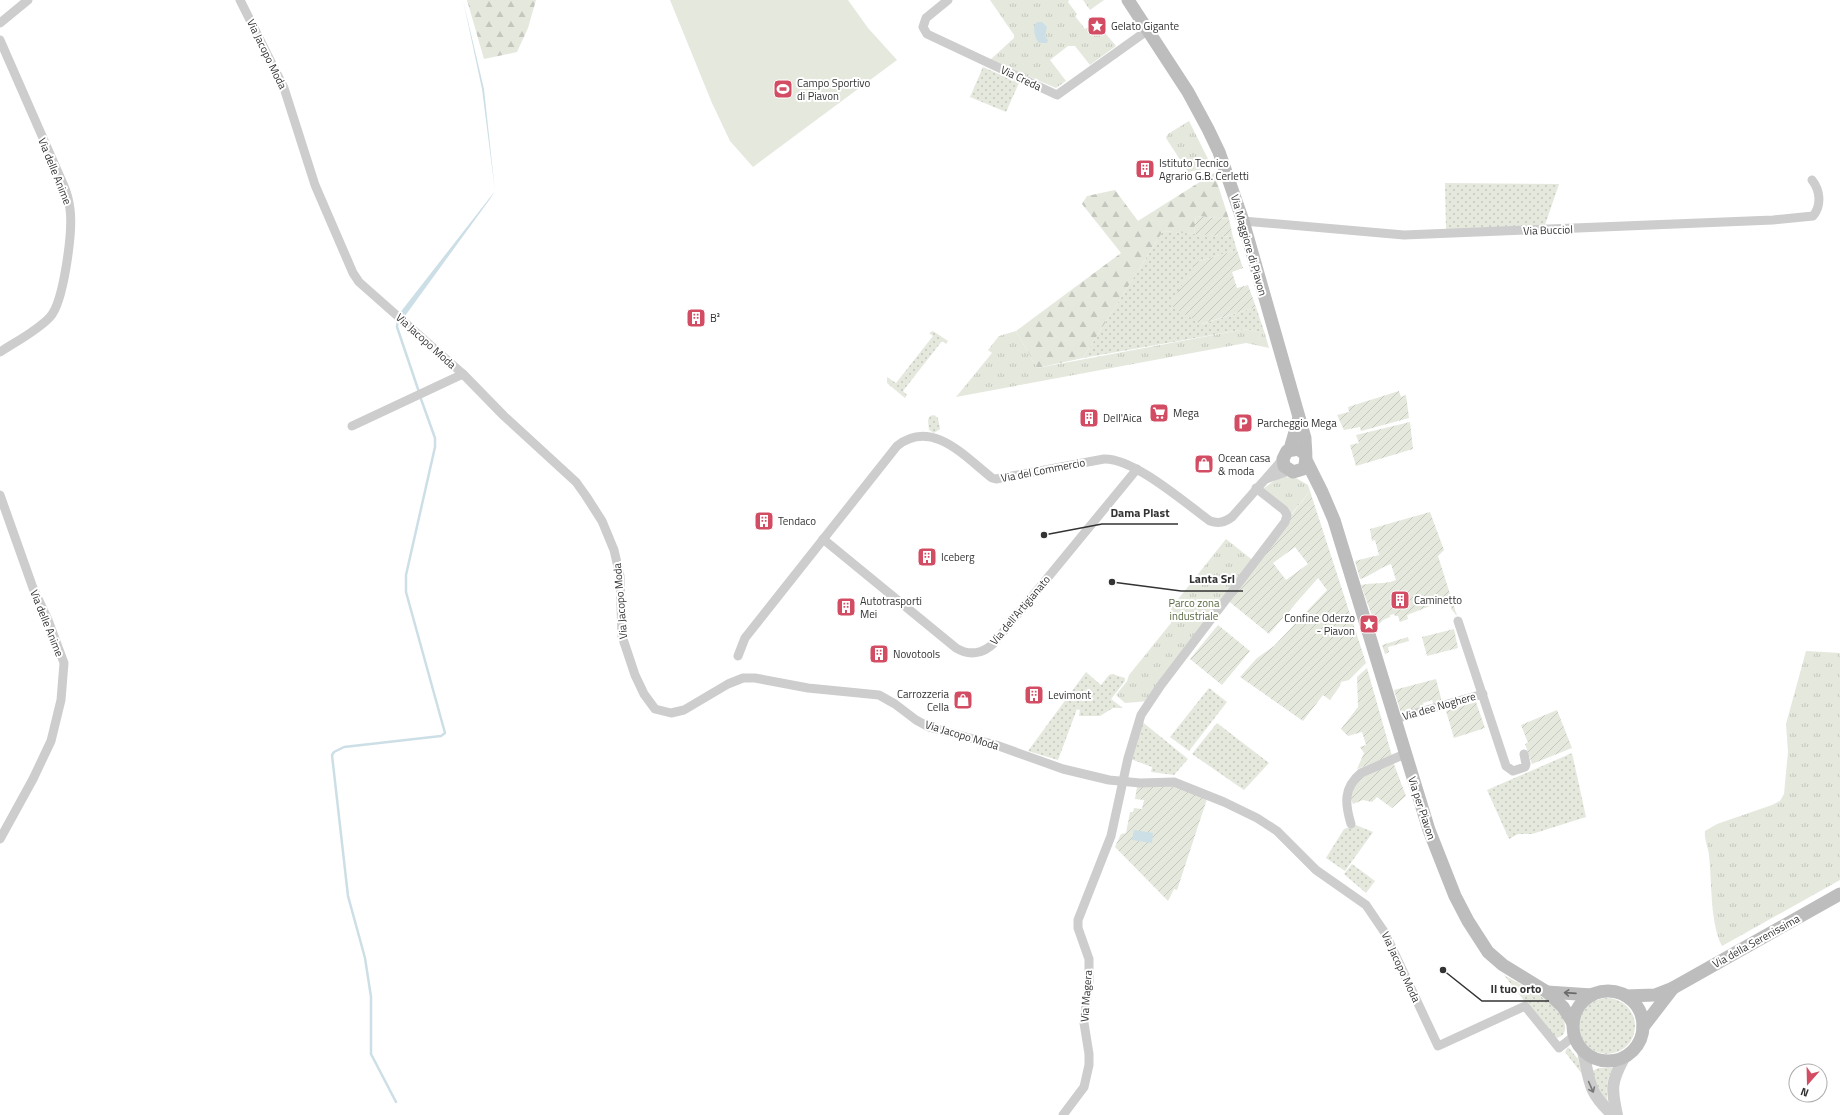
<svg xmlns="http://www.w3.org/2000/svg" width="1840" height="1115" font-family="'Titillium Web',sans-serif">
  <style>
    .grass { fill: url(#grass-dots) }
    .forest { fill: url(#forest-firs) }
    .park { fill: url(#park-tufts) }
    .garden { fill: url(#garden-furrows); fill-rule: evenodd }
    .pitch { fill: #e4e8dd }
    .water { fill: #cddfe6 }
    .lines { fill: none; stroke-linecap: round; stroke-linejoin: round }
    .stream { stroke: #cddfe6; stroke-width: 2.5 }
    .minor { stroke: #cdcdcd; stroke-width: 9 }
    .tertiary { stroke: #cdcdcd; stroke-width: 12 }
    .secondary { stroke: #bdbdbd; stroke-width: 13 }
    .oneway { stroke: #6a6a6a }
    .oneway2 { stroke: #787878 }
    .labels { text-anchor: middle; stroke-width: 4; stroke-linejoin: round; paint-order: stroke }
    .poi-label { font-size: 11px; fill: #333; stroke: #fff; text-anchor: start }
    .street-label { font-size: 11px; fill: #333; stroke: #fff }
    .park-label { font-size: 11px; fill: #5a6a44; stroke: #fff }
    .leader { fill: none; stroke: #333; stroke-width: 1.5 }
    .callout-dot { fill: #333; stroke: #fff; stroke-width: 1.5 }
    .callout-label { font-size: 12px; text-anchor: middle; font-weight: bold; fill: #333; stroke: #fff; stroke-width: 4; stroke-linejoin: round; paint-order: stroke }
  </style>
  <defs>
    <pattern id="grass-dots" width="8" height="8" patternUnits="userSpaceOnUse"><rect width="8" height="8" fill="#e4e8dd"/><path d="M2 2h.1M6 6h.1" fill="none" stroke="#c4c7be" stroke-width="1.8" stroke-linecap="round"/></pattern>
    <pattern id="forest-firs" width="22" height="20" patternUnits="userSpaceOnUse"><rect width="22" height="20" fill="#e4e8dd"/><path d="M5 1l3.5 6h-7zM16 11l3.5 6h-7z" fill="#c4c7be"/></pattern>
    <pattern id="park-tufts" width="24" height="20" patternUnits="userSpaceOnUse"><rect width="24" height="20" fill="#e4e8dd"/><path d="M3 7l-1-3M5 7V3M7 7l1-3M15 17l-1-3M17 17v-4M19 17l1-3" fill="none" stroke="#c4c7be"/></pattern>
    <pattern id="garden-furrows" width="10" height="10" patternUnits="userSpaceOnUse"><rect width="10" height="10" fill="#e4e8dd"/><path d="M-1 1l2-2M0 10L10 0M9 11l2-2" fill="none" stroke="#c4c7be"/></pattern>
  </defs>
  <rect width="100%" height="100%" fill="#fff"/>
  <g class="grass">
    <polygon points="983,67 1019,83 1006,112 970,97"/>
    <polygon points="1445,183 1559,184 1544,228 1446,231"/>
    <polygon points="1163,231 1233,237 1237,250 1196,262 1202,324 1256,307 1265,334 1246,329 1083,358"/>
    <polygon points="933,331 948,341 946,344 942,341 903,391 907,395 905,398 887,383 887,377 896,383 933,336 929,333"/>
    <polygon points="934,415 938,418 940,429 934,433 929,430 928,420 930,416"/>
    <polygon points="1086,672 1101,685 1109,675 1112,674 1125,678 1125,681 1111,699 1123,708 1113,708 1100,716 1079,716 1080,710 1077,709 1058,760 1028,751"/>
    <polygon points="1209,688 1227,702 1189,751 1170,737"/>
    <polygon points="1140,720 1188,759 1174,775 1151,772 1152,767 1128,758"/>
    <polygon points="1217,723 1269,763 1244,790 1192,754"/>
    <polygon points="1572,753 1586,817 1532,834 1518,834 1509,839 1487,790"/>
    <polygon points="1356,825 1373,832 1345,871 1326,858 1344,829"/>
    <polygon points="1352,864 1375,881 1366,893 1344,874"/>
    <path d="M1504,975C1521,985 1568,1006 1565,1030C1564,1036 1559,1038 1553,1038Z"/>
    <circle cx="1607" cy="1026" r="28"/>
    <polygon points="1568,1047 1578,1059 1582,1074 1565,1052"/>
    <path d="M1599,1068H1613C1605,1082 1606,1093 1609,1108L1602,1102L1592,1071Z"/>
  </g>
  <g class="forest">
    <polygon points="467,0 536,0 528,28 517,52 484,59"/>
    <polygon points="1214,173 1229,219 1196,216 1194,234 1163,231 1083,358 1037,368 1016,331 1121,253 1082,204 1087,196 1115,190 1138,221"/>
  </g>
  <g class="park">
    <polygon points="990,0 1069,0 1068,2 1077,14 1075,16 1085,29 1096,22 1116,46 1090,65 1075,46 1068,46 1050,60 1066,81 1056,88 990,60 1014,38 1014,35"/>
    <polygon points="1083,0 1104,0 1090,10"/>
    <polygon points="1189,121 1212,167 1188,172 1166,138 1168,134"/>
    <polygon points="1246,329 1265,334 1269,348 1246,343 956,397 992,353 988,350 999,336 1016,331 1037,368"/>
    <polygon points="1285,477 1296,478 1308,485 1310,491 1285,522 1287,515 1260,491 1275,480"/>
    <polygon points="1226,539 1255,562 1149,701 1125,703 1116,695 1127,681 1129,675 1171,623 1171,608"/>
    <path d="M1806,651L1840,653V880L1722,946C1710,923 1712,882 1709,855C1708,846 1704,839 1705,831L1717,824L1772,805L1780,801L1784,794L1788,752L1786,724Z"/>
  </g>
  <g class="garden">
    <polygon points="1196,216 1229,219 1233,237 1194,234"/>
    <polygon points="1237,250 1243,268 1232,272 1237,288 1248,285 1256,307 1201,324 1170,305 1196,262"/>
    <polygon points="1399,391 1401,397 1406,395 1409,418 1361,431 1360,427 1344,430 1337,415 1349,412 1348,407"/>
    <polygon points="1410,422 1413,449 1356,466 1350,445 1359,443 1356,435"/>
    <path d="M1310,491L1366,663L1349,680L1341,682L1340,686L1330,700L1323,695L1303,721L1240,677L1257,658L1274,646L1327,590L1318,578L1269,634L1226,599ZM1295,547L1308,564L1286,580L1273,563Z"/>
    <path d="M1430,512L1444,550L1438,556L1457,616L1452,610L1448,599L1407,615L1408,619L1400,622L1398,616H1395L1394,614L1390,615V617L1383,620L1376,627L1361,585C1373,582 1384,585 1396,580L1391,564C1379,568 1371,576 1360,579L1355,561L1379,555L1375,540L1372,541L1370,529Z"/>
    <polygon points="1218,625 1250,651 1222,685 1190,659"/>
    <polygon points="1454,629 1458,648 1427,656 1422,637"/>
    <polygon points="1408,637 1409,641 1388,647 1389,652 1385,654 1382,645"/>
    <polygon points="1367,668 1392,756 1357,769 1364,753 1360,747 1366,745 1362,732 1348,736 1341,729 1358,707 1357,677"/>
    <polygon points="1436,679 1442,702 1434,705 1432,700 1423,703 1424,707 1401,713 1394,690"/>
    <polygon points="1476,702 1485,728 1454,738 1446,711"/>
    <polygon points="1557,710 1572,748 1532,764 1525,744 1528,743 1521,725"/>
    <polygon points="1392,759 1406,796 1392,808 1377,797 1372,802 1363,800 1353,804 1348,793 1355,780"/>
    <polygon points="1171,785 1207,799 1177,890 1174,889 1168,901 1115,847 1121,834 1126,833 1130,812 1133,812 1134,808 1142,809 1144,800 1135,799 1137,787"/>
  </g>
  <polygon class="pitch" points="670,0 848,0 868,28 897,60 753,167 730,141 712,103"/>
  <g class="water">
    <polygon points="463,0 484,89 495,191 490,199 405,316 399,314 495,191 482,89"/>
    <path d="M1038,22H1042L1047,27L1045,36L1048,40L1047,43H1039C1035,38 1033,30 1035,24Z"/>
    <polygon points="1134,830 1153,833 1152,843 1132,840"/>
  </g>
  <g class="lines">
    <g class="stream">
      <polyline points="398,320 397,327 419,392"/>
      <polyline points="396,1102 371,1054 371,997 365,958 348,896 332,755 334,752 344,747 441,736 445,733 406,592 406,575 435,447 435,438 421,399"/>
    </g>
    <g class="minor">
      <polyline points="240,0 284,88 315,185 353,273 359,282 463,374 504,416 576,482 586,496 602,521 614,550 620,576 622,636 635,675 644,694 655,709 671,713 684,710 728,684 743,678 755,678 808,688 879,695 895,704 916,720 929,727 996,745 1063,769 1109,780 1140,783 1174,782 1224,802 1257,818 1277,831 1316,870 1366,905 1385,933 1438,1046 1525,1006 1559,1048 1574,1036"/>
      <polyline points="948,0 926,18 923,27 927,34 1057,95 1148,30"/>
      <polyline points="0,23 28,0"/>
      <path d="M0,40L64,186C67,193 69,201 70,209C73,230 64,302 50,317C37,331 17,341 0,352"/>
      <path d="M1243,221L1404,235L1773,220L1813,216C1822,205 1820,190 1812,180"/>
      <polyline points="352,426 463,374"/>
      <polyline points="1266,479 1289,471"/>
      <polyline points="0,495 33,588 48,620 64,663 61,700 51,741 33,779 0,839"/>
      <path d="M823,539L956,648C969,656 983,654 994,643L1137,469"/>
      <polyline points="1458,621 1506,766 1513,771 1525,767 1526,764 1524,754"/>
      <path d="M738,656L745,638L897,446C932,418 965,457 992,478L996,479L1104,459C1134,458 1185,503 1210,521C1219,524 1225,522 1232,517L1283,459"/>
      <polyline points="1395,719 1483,694"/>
      <path d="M1351,824C1345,804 1343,788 1361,773L1405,754"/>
      <polyline points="1063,1115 1084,1087 1089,1065 1089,1054 1084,1023 1089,980 1089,959 1078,928 1078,920 1111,836 1128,758 1141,715 1161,685 1285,522 1287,515 1284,510 1256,488"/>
    </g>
    <g class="tertiary">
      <path d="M1583,1051C1590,1083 1588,1092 1613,1115"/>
      <path d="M1617,1115C1611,1088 1611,1082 1624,1058"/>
    </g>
    <g class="secondary">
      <path d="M1128,0L1188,92L1208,129L1219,152L1243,221L1305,438C1305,447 1308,462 1303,469L1293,472L1284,466L1283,459L1287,451L1298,449L1305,454"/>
      <polyline points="1290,449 1299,418"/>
      <polyline points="1307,462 1322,492 1334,520 1429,830 1455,896 1468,921 1488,952 1503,965 1547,992 1563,1007 1573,1023"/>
      <circle cx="1608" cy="1026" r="35"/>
      <polyline points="1547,992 1592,995"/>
      <polyline points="1626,996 1655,995 1673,988 1840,894"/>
      <polyline points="1643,1027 1673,988"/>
    </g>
  </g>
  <defs><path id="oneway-shaft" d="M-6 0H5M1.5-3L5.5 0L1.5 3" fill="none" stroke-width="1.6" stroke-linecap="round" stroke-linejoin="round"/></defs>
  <use class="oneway" href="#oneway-shaft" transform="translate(1570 993) rotate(-176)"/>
  <use class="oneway2" href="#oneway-shaft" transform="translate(1591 1087) rotate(66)"/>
  <defs>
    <symbol id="sight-square" viewBox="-11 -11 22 22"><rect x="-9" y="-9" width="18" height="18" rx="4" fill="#d24c63" stroke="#fff"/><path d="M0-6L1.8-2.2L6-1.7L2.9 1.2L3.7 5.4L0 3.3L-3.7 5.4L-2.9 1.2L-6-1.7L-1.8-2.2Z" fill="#fff"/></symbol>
    <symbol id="stadium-square" viewBox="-11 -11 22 22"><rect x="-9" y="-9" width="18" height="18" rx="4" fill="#d24c63" stroke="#fff"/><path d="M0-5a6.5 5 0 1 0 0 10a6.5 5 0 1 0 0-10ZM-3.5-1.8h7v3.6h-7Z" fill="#fff"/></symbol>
    <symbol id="building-square" viewBox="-11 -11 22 22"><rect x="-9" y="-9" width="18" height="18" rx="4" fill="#d24c63" stroke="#fff"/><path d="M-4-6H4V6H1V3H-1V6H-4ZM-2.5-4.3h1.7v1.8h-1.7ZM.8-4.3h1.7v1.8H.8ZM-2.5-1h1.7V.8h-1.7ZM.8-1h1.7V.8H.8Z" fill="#fff"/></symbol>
    <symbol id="supermarket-square" viewBox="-11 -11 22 22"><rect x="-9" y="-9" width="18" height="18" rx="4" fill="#d24c63" stroke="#fff"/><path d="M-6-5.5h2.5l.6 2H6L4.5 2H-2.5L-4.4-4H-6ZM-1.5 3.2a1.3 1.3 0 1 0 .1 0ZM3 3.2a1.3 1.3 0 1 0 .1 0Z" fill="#fff"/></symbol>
    <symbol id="parking-square" viewBox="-11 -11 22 22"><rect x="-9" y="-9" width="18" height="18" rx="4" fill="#d24c63" stroke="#fff"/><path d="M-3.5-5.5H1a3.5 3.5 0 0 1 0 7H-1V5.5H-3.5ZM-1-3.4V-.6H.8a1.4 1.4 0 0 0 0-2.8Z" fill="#fff"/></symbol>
    <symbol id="shop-square" viewBox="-11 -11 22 22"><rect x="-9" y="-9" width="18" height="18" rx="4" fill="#d24c63" stroke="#fff"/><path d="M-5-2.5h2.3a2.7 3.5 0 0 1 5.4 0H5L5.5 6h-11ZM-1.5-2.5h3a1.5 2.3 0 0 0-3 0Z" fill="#fff"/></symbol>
  </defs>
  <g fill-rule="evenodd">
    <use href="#sight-square" x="1086" y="15" width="22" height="22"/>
    <use href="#stadium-square" x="772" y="78" width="22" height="22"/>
    <use href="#building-square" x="1134" y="158" width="22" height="22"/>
    <use href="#building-square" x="685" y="307" width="22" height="22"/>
    <use href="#supermarket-square" x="1148" y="402" width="22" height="22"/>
    <use href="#building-square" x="1078" y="407" width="22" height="22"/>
    <use href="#parking-square" x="1232" y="412" width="22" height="22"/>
    <use href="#shop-square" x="1193" y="453" width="22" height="22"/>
    <use href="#building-square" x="753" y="510" width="22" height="22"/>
    <use href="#building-square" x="916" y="546" width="22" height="22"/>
    <use href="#building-square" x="1389" y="589" width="22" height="22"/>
    <use href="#building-square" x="835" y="596" width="22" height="22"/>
    <use href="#sight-square" x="1358" y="613" width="22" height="22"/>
    <use href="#building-square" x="868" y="643" width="22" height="22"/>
    <use href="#building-square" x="1023" y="684" width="22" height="22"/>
    <use href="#shop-square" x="952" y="689" width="22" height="22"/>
  </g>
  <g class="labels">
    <g class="poi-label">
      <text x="1111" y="30">Gelato Gigante</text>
      <text x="797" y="87">Campo Sportivo<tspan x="797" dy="13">di Piavon</tspan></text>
      <text x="1159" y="167">Istituto Tecnico<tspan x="1159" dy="13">Agrario G.B. Cerletti</tspan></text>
      <text x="710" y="322">B³</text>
      <text x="1173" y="417">Mega</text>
      <text x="1103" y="422">Dell'Aica</text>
      <text x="1257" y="427">Parcheggio Mega</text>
      <text x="1218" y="462">Ocean casa<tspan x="1218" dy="13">&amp; moda</tspan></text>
      <text x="778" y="525">Tendaco</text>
      <text x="941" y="561">Iceberg</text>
      <text x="1414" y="604">Caminetto</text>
      <text x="860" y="605">Autotrasporti<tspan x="860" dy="13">Mei</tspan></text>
      <text x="1355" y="622" text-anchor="end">Confine Oderzo<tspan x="1355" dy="13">- Piavon</tspan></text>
      <text x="893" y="658">Novotools</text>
      <text x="949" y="698" text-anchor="end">Carrozzeria<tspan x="949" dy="13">Cella</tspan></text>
      <text x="1048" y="699">Levimont</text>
    </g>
    <g class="street-label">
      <text transform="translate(267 54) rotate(64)" y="4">Via Jacopo Moda</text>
      <text transform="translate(1021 78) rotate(25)" y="4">Via Creda</text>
      <text transform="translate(55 171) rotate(68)" y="4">Via delle Anime</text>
      <text transform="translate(1548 230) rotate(-2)" y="4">Via Bucciol</text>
      <text transform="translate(1249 245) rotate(74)" y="4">Via Maggiore di Piavon</text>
      <text transform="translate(426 341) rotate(42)" y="4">Via Jacopo Moda</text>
      <text transform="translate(1043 470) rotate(-11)" y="4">Via del Commercio</text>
      <text transform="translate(620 601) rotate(-95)" y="4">Via Jacopo Moda</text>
      <text transform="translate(1020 610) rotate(-50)" y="4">Via dell'Artigianato</text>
      <text transform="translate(47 623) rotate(68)" y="4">Via delle Anime</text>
      <text transform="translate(1439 706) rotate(-16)" y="4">Via dee Noghere</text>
      <text transform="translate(962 735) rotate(17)" y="4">Via Jacopo Moda</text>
      <text transform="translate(1422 808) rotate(72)" y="4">Via per Piavon</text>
      <text transform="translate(1756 941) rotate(-29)" y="4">Via della Serenissima</text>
      <text transform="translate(1401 967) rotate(65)" y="4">Via Jacopo Moda</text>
      <text transform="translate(1086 996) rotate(-86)" y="4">Via Magera</text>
    </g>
    <g class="park-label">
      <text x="1194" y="607">Parco zona<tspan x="1194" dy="13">industriale</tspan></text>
    </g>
  </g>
  <path class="leader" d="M1044 535L1102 524H1178M1112 582L1181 591H1243M1443 970L1482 1001H1549"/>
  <g class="callout-dot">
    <circle cx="1044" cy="535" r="4"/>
    <circle cx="1112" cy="582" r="4"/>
    <circle cx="1443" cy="970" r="4"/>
  </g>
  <g class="callout-label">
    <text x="1140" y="517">Dama Plast</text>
    <text x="1212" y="583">Lanta Srl</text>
    <text x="1516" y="993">Il tuo orto</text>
  </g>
  <g transform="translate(1808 1083) rotate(200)"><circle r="19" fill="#ffffff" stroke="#adadad"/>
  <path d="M0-3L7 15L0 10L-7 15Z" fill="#d24c63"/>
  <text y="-6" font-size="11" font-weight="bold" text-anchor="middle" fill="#333333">N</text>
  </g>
</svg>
